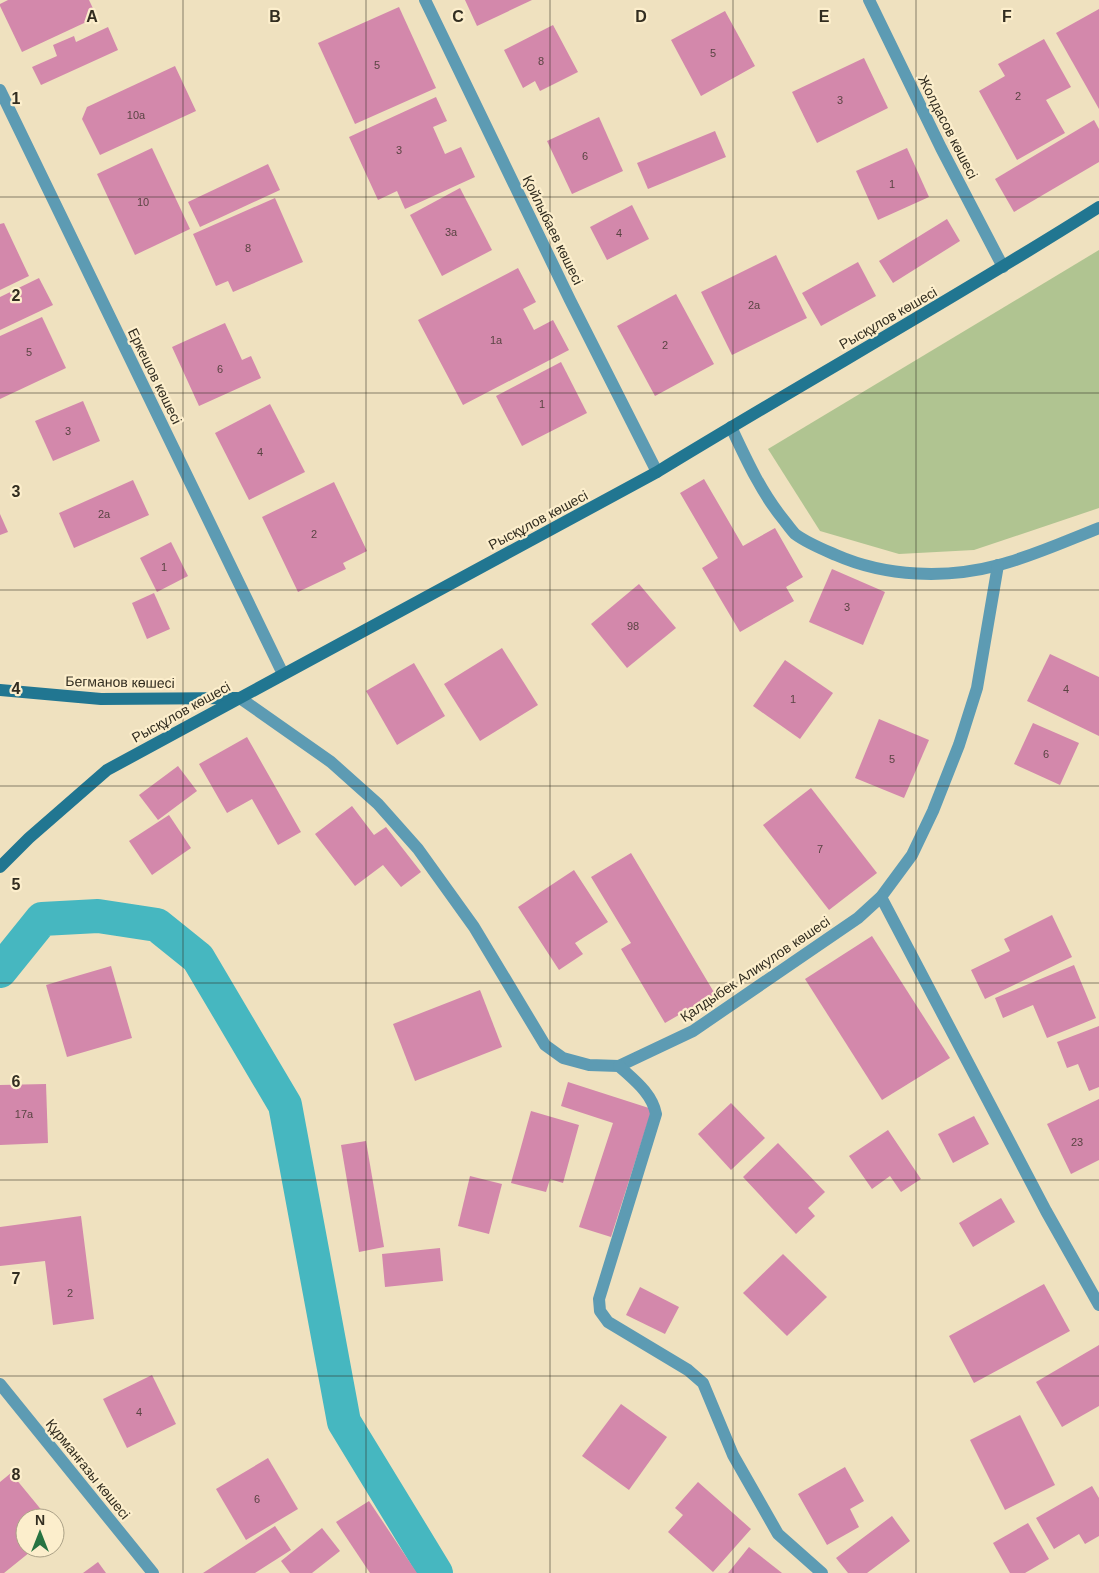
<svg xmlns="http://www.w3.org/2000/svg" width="1099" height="1573" font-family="Arial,sans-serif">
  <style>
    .green { fill: #b0c491 }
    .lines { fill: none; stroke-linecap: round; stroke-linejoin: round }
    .canal { stroke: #46b7c0; stroke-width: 34 }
    .building { fill: #d388ab }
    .street { stroke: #5d9bb3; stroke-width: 12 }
    .secondary { stroke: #217691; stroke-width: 12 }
    .grid { fill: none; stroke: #322d20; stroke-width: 1; stroke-opacity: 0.55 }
    .labels { text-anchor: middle; stroke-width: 4.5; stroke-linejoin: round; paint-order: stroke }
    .number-label { font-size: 11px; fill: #5a4443 }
    .street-label { font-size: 14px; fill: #322d20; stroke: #fceecc }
    .grid-label { font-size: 16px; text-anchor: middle; font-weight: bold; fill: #322d20; stroke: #fceecc; stroke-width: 4.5; stroke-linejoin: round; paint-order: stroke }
  </style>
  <rect width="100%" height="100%" fill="#efe1bf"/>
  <polygon class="green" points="1099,250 1099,508 974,550 899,554 820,531 768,449"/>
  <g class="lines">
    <polyline class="canal" points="0,971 42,919 98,916 157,925 198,958 285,1105 344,1422 436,1573"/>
  </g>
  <g class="building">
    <polygon points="8,0 89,0 97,17 22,52 0,6 0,4"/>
    <polygon points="465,0 532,0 477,26"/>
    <polygon points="399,7 436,88 355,124 318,43"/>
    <polygon points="1099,9 1099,109 1056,33"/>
    <polygon points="725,11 755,66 701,96 671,40"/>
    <polygon points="553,25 578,72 540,91 535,81 523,88 504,50"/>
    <polygon points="108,27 118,50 41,85 32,67 57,56 53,45 74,36 76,42"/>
    <polygon points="1044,39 1071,87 1046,100 1065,133 1017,160 979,91 1005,76 998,64"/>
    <polygon points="864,58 888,108 817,143 792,92"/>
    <polygon points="175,66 196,111 100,155 82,119 87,107"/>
    <polygon points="436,97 447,121 433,127 445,154 461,147 475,177 405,209 397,191 378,200 349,137"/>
    <polygon points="599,117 623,171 572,194 547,141"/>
    <polygon points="1094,120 1099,129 1099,162 1014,212 995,179"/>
    <polygon points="715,131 726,157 648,189 637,163"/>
    <polygon points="152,148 190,229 135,255 97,174"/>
    <polygon points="907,148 929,197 878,220 856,171"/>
    <polygon points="268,164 280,190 200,227 188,202"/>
    <polygon points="460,188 492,250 442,276 410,215"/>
    <polygon points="275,198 303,262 233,292 228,281 216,286 193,234"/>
    <polygon points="632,205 649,239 607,260 590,227"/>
    <polygon points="947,219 960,241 893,283 879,261"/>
    <polygon points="4,223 29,276 0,290 0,224"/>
    <polygon points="776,255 807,318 732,355 701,292"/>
    <polygon points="858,262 876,296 821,326 802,293"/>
    <polygon points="518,268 536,302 523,309 534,330 553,320 569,350 463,405 418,320"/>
    <polygon points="39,278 53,305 0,330 0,297"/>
    <polygon points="676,294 714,364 655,396 617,326"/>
    <polygon points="42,317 66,368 0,399 0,336"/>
    <polygon points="225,323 242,360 251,356 261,378 199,406 172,347"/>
    <polygon points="561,362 587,413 522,446 496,396"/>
    <polygon points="83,401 100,441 53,461 35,421"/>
    <polygon points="270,404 305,472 249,500 215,433"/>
    <polygon points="704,479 743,546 775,528 803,577 786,587 794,601 740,632 702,568 718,558 680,493"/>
    <polygon points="133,480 149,515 74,548 59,513"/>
    <polygon points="334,482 367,551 343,563 346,569 298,592 262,517"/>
    <polygon points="0,514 8,532 0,535"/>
    <polygon points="171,542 188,576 157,592 140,558"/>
    <polygon points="832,569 885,592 863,645 809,622"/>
    <polygon points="639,584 676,628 627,668 591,624"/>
    <polygon points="154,593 170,629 147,639 132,603"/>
    <polygon points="502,648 538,705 480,741 444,684"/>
    <polygon points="1050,654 1099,677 1099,736 1027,701"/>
    <polygon points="785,660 833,693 800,739 753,706"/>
    <polygon points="414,663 445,716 397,745 366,691"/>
    <polygon points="879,719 929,740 904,798 855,778"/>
    <polygon points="1033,723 1079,743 1060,785 1014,764"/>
    <polygon points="247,737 301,832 278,845 252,799 227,813 199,764"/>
    <polygon points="178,766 197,791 158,820 139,795"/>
    <polygon points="811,788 877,873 829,910 763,825"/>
    <polygon points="352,806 374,835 386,827 421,872 401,887 383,865 355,886 315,834"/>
    <polygon points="169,815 191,848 152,875 129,841"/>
    <polygon points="631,853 715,994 665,1023 621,949 631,943 591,877"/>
    <polygon points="574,870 608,922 575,943 583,954 559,970 518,907"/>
    <polygon points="1052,915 1072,957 985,999 971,970 1010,951 1004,939"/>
    <polygon points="872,936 950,1058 882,1100 805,979"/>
    <polygon points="1074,965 1096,1018 1047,1038 1033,1005 1003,1018 995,998"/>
    <polygon points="111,966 132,1038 67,1057 46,985"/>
    <polygon points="480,990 502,1047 415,1081 393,1024"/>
    <polygon points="1099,1026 1099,1087 1089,1091 1078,1064 1067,1068 1057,1042"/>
    <polygon points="568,1082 652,1109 611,1237 579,1227 613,1123 561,1106"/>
    <polygon points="46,1084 48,1143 0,1145 0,1085"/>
    <polygon points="1099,1099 1099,1160 1071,1174 1047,1124"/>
    <polygon points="731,1103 765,1138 731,1170 698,1134"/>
    <polygon points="531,1111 579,1125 563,1183 550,1179 546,1192 511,1183"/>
    <polygon points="974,1116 989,1144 953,1163 938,1134"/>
    <polygon points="888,1130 921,1179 901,1192 890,1176 872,1189 849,1156"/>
    <polygon points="366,1141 384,1247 359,1252 341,1145"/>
    <polygon points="778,1143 825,1192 808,1208 815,1216 796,1234 743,1177"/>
    <polygon points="470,1176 502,1184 489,1234 458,1226"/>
    <polygon points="1001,1198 1015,1222 973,1247 959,1223"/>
    <polygon points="81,1216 94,1319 53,1325 45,1261 0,1266 0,1227"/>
    <polygon points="440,1248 443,1281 385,1287 382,1254"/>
    <polygon points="783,1254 827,1297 787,1336 743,1293"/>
    <polygon points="1044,1284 1070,1331 974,1383 949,1336"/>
    <polygon points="640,1287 679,1307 665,1334 626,1315"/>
    <polygon points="1099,1345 1099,1406 1062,1427 1036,1382"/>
    <polygon points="152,1375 176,1424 127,1448 103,1399"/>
    <polygon points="621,1404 667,1437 629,1490 582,1456"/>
    <polygon points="1020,1415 1055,1485 1005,1510 970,1440"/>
    <polygon points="268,1458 298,1509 246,1540 216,1489"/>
    <polygon points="845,1467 864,1501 850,1509 859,1527 827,1545 798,1494"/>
    <polygon points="11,1473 48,1518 25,1518 25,1548 35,1548 4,1573 0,1573 0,1482"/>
    <polygon points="698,1482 751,1529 713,1572 668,1532 683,1515 675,1508"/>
    <polygon points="1092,1486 1099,1498 1099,1536 1085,1544 1079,1534 1054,1549 1036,1518"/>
    <polygon points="369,1501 417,1573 370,1573 336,1522"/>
    <polygon points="892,1516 910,1541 867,1573 848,1573 836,1558"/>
    <polygon points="1028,1523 1049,1559 1025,1573 1010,1573 993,1543"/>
    <polygon points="275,1526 291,1550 255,1573 203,1573"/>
    <polygon points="322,1528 340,1551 312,1573 290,1573 281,1561"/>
    <polygon points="749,1547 782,1573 728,1573"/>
    <polygon points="98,1562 106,1573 83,1573"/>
  </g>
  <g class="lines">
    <g class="street">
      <polyline points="425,0 570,300 657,472"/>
      <polyline points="869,0 941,148 1003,267"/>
      <polyline points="0,90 283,674"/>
      <path d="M731,427C746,459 761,492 783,519C787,524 791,530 795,534C807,543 822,549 836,555C886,577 947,579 999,565C1033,556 1066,541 1099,528"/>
      <polyline points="240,698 331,762 378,804 418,849 474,927 545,1045 563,1058 589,1065 619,1066 693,1031 858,918 881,897 912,855 933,811 959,745 977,688 998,565"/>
      <polyline points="881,897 1046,1211 1099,1305"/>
      <path d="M619,1066C634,1080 652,1093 656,1114L599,1299L600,1311L608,1322L688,1370L703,1383L733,1455L778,1534L822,1573"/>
      <polyline points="0,1384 153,1573"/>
    </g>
    <g class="secondary">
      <polyline points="0,690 101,699 237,698"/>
      <path d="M0,867L29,838L107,770L657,472C804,382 954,299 1099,207"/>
    </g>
  </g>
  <path class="grid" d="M183,0V1573M366,0V1573M550,0V1573M733,0V1573M916,0V1573M0,197H1099M0,393H1099M0,590H1099M0,786H1099M0,983H1099M0,1180H1099M0,1376H1099"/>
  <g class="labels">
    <g class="number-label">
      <text x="713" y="57">5</text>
      <text x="541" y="65">8</text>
      <text x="377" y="69">5</text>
      <text x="1018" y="100">2</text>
      <text x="840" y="104">3</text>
      <text x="136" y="119">10а</text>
      <text x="399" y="154">3</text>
      <text x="585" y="160">6</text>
      <text x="892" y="188">1</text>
      <text x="143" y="206">10</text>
      <text x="451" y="236">3а</text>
      <text x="619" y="237">4</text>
      <text x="248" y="252">8</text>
      <text x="754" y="309">2а</text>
      <text x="496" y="344">1а</text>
      <text x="665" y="349">2</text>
      <text x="29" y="356">5</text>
      <text x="220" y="373">6</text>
      <text x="542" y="408">1</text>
      <text x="68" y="435">3</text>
      <text x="260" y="456">4</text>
      <text x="104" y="518">2а</text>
      <text x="314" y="538">2</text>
      <text x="164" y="571">1</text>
      <text x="847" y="611">3</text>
      <text x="633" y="630">98</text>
      <text x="1066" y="693">4</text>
      <text x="793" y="703">1</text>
      <text x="1046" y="758">6</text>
      <text x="892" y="763">5</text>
      <text x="820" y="853">7</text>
      <text x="24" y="1118">17а</text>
      <text x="1077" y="1146">23</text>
      <text x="70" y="1297">2</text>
      <text x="139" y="1416">4</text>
      <text x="257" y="1503">6</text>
    </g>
    <g class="street-label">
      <text transform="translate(948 127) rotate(63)" y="5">Жолдасов көшесі</text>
      <text transform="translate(553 230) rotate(64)" y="5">Қойлыбаев көшесі</text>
      <text transform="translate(888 318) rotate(-30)" y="5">Рысқұлов көшесі</text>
      <text transform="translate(155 376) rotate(64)" y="5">Еркешов көшесі</text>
      <text transform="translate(538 520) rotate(-28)" y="5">Рысқұлов көшесі</text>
      <text transform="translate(120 682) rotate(1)" y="5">Бегманов көшесі</text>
      <text transform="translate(181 712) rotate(-29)" y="5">Рысқұлов көшесі</text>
      <text transform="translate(755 969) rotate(-34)" y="5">Қалдыбек Аликулов көшесі</text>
      <text transform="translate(88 1469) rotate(51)" y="5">Құрманғазы көшесі</text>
    </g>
  </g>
  <g class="grid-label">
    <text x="92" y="22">A</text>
    <text x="275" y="22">B</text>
    <text x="458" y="22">C</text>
    <text x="641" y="22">D</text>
    <text x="824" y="22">E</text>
    <text x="1007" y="22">F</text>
    <text x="16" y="104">1</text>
    <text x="16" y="301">2</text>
    <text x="16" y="497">3</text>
    <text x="16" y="694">4</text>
    <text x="16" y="890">5</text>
    <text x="16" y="1087">6</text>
    <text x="16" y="1284">7</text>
    <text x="16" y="1480">8</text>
  </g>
  <g transform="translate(40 1533)"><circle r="24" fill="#fceecc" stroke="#aba187"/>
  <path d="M0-4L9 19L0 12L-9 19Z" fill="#277341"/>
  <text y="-8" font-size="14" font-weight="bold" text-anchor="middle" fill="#322d20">N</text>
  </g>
</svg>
